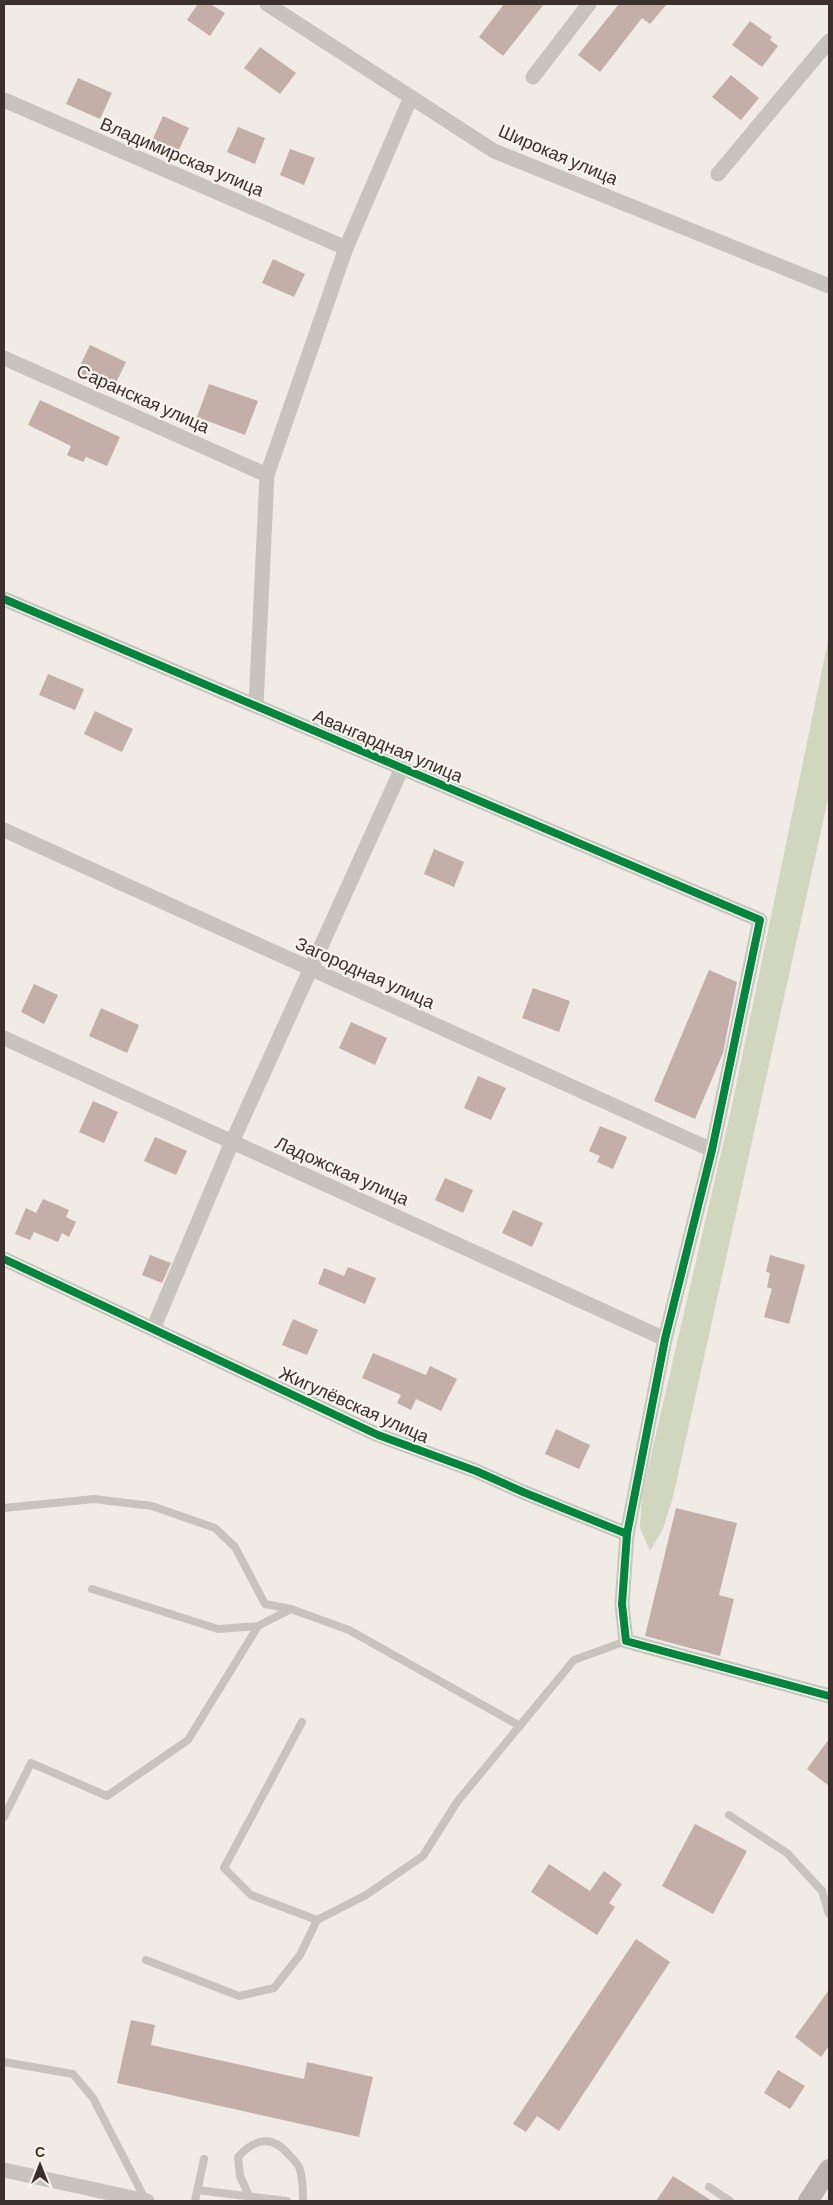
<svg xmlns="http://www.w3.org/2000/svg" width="833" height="2205" font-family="Barlow,sans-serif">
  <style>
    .green { fill: #d1d6bf }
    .building { fill: #c3afa7 }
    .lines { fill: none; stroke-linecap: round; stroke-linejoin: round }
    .lane { stroke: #c9c3be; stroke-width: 8 }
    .street { stroke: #c9c3be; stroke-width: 15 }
    .secondary { stroke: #bab3ae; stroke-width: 20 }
    .cycleway-casing { stroke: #fbf5ee; stroke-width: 11 }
    .cycleway { stroke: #00873e; stroke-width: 8 }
    .labels { text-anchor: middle; stroke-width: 4.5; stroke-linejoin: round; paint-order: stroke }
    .street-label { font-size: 18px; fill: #3b302b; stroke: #fbf5ee }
  </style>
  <rect width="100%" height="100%" fill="#f0ebe5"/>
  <polygon class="green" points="829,636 829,795 673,1497 663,1529 650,1551 640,1528 642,1494 731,1110"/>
  <g class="building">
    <polygon points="198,4 210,4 225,13 210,36 187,20"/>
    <polygon points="504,4 544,4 503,56 479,37"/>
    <polygon points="619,4 667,4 650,24 642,18 600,72 578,55"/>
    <polygon points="750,21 772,37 770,40 778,46 762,67 732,45"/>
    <polygon points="260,47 296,73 280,94 244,68"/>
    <polygon points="731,75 759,98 741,120 712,97"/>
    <polygon points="78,78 112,93 100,119 66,104"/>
    <polygon points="163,116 189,128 177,154 151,143"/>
    <polygon points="238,127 265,138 255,164 227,152"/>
    <polygon points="290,149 315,158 304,185 280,175"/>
    <polygon points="273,259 305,274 294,297 262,283"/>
    <polygon points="90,345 126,362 113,389 77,372"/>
    <polygon points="209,384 258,401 245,435 197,417"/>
    <polygon points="40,400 120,437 107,466 86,457 83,462 67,455 71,446 28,425"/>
    <polygon points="48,674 84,689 75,710 39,695"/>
    <polygon points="95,711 133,729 122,752 84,734"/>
    <polygon points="434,849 464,862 454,887 424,874"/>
    <polygon points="709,970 737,982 723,1053 695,1119 654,1101"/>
    <polygon points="34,984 58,995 44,1024 21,1012"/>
    <polygon points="533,988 570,1001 559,1032 522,1018"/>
    <polygon points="101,1008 139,1025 127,1053 89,1036"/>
    <polygon points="351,1022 387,1038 375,1065 339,1048"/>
    <polygon points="478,1076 506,1088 491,1120 464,1108"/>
    <polygon points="93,1101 118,1112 104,1143 79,1132"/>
    <polygon points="600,1126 627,1137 613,1169 597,1162 600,1156 589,1151"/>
    <polygon points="155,1137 187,1151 176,1175 144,1161"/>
    <polygon points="445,1178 473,1190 463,1213 435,1200"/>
    <polygon points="43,1199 69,1210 66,1217 76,1222 69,1237 62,1233 58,1242 34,1232 30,1240 15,1234 26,1208 36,1213"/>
    <polygon points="513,1210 543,1223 532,1247 502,1233"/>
    <polygon points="150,1255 171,1263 162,1283 142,1275"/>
    <polygon points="770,1255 805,1265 789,1324 764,1317 772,1289 767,1287 770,1273 766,1272"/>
    <polygon points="348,1267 376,1278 365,1304 318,1284 324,1268 344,1276"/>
    <polygon points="293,1319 318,1330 307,1355 282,1345"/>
    <polygon points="373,1353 426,1375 430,1366 457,1379 441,1411 416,1399 411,1410 397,1403 401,1395 362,1378"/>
    <polygon points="556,1429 590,1445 579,1469 545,1454"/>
    <polygon points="676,1508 737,1523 719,1595 734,1599 720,1656 645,1636"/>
    <polygon points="829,1739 829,1786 807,1769"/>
    <polygon points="695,1824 747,1851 713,1914 662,1886"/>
    <polygon points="549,1864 590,1891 604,1871 622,1884 609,1903 615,1907 597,1935 531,1892"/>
    <polygon points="636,1939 670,1962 559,2131 537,2116 526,2132 513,2124"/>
    <polygon points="829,1990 829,2046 821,2057 795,2037"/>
    <polygon points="131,2020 155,2025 151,2045 304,2079 307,2062 373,2077 359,2137 117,2083"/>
    <polygon points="778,2070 805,2086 790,2109 764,2093"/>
    <polygon points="673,2176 712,2201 656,2201"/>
  </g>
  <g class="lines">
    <g class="lane">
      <polyline points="4,1508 94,1499 152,1506 215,1528 235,1547 265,1604 291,1609"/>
      <polyline points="92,1589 218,1629 258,1626 291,1609 349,1630 520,1726"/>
      <polyline points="302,1722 224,1868 251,1895 317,1920 366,1895 423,1856 457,1802 574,1660 626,1641"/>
      <polyline points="729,1815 787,1853 822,1891 829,1914"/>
      <polyline points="4,1817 31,1763 107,1796 188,1740 258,1626"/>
      <polyline points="146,1960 239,1996 274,1988 300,1955 317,1920"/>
      <polyline points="4,2062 73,2074 93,2098 145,2199"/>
      <polyline points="709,2187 730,2201"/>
      <polyline points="197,2190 287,2201"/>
      <path d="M249,2196L240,2176L238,2157C254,2139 272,2134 289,2155C292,2158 297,2163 299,2167C303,2177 303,2190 303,2201"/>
      <polyline points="195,2201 204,2159"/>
    </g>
    <g class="street">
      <polyline points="267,4 494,151 829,286"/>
      <polyline points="533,77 589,4"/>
      <polyline points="4,100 346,248"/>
      <polyline points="718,174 829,41"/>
      <polyline points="4,358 267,475"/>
      <polyline points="4,599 760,920 712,1150 665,1339 627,1534"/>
      <polyline points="256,706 267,475 346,248 411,97"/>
      <polyline points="4,830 712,1150"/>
      <polyline points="4,1038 665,1339"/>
      <polyline points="4,1259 378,1435 476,1471 523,1492 627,1534 622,1604 626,1641 829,1696"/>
      <polyline points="153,1329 232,1142 402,768"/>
      <polyline points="4,2170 147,2201"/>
    </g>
    <polyline class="secondary" points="808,2201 829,2169"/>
    <defs>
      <g id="cycleway">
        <polyline points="4,599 760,920 712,1150 665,1339 627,1534"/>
        <polyline points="4,1259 378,1435 476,1471 523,1492 627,1534 622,1604 626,1641 829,1696"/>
      </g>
    </defs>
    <use href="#cycleway" class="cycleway-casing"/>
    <use href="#cycleway" class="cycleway"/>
  </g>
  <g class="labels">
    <g class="street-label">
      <text transform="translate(558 155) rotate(23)" y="6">Широкая улица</text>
      <text transform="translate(182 157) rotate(23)" y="6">Владимирская улица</text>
      <text transform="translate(143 399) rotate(24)" y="6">Саранская улица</text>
      <text transform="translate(388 746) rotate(23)" y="6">Авангардная улица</text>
      <text transform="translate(365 973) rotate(24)" y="6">Загородная улица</text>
      <text transform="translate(342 1171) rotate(24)" y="6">Ладожская улица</text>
      <text transform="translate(354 1405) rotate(24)" y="6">Жигулёвская улица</text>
    </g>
  </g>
  <rect width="833" height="2205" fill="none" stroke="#3b302b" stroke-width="10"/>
  <g transform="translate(40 2165)" stroke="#fbf5ee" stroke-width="4" paint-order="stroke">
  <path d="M0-4L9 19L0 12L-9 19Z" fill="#3b302b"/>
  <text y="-8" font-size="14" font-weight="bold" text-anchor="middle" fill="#3b302b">С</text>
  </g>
</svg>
